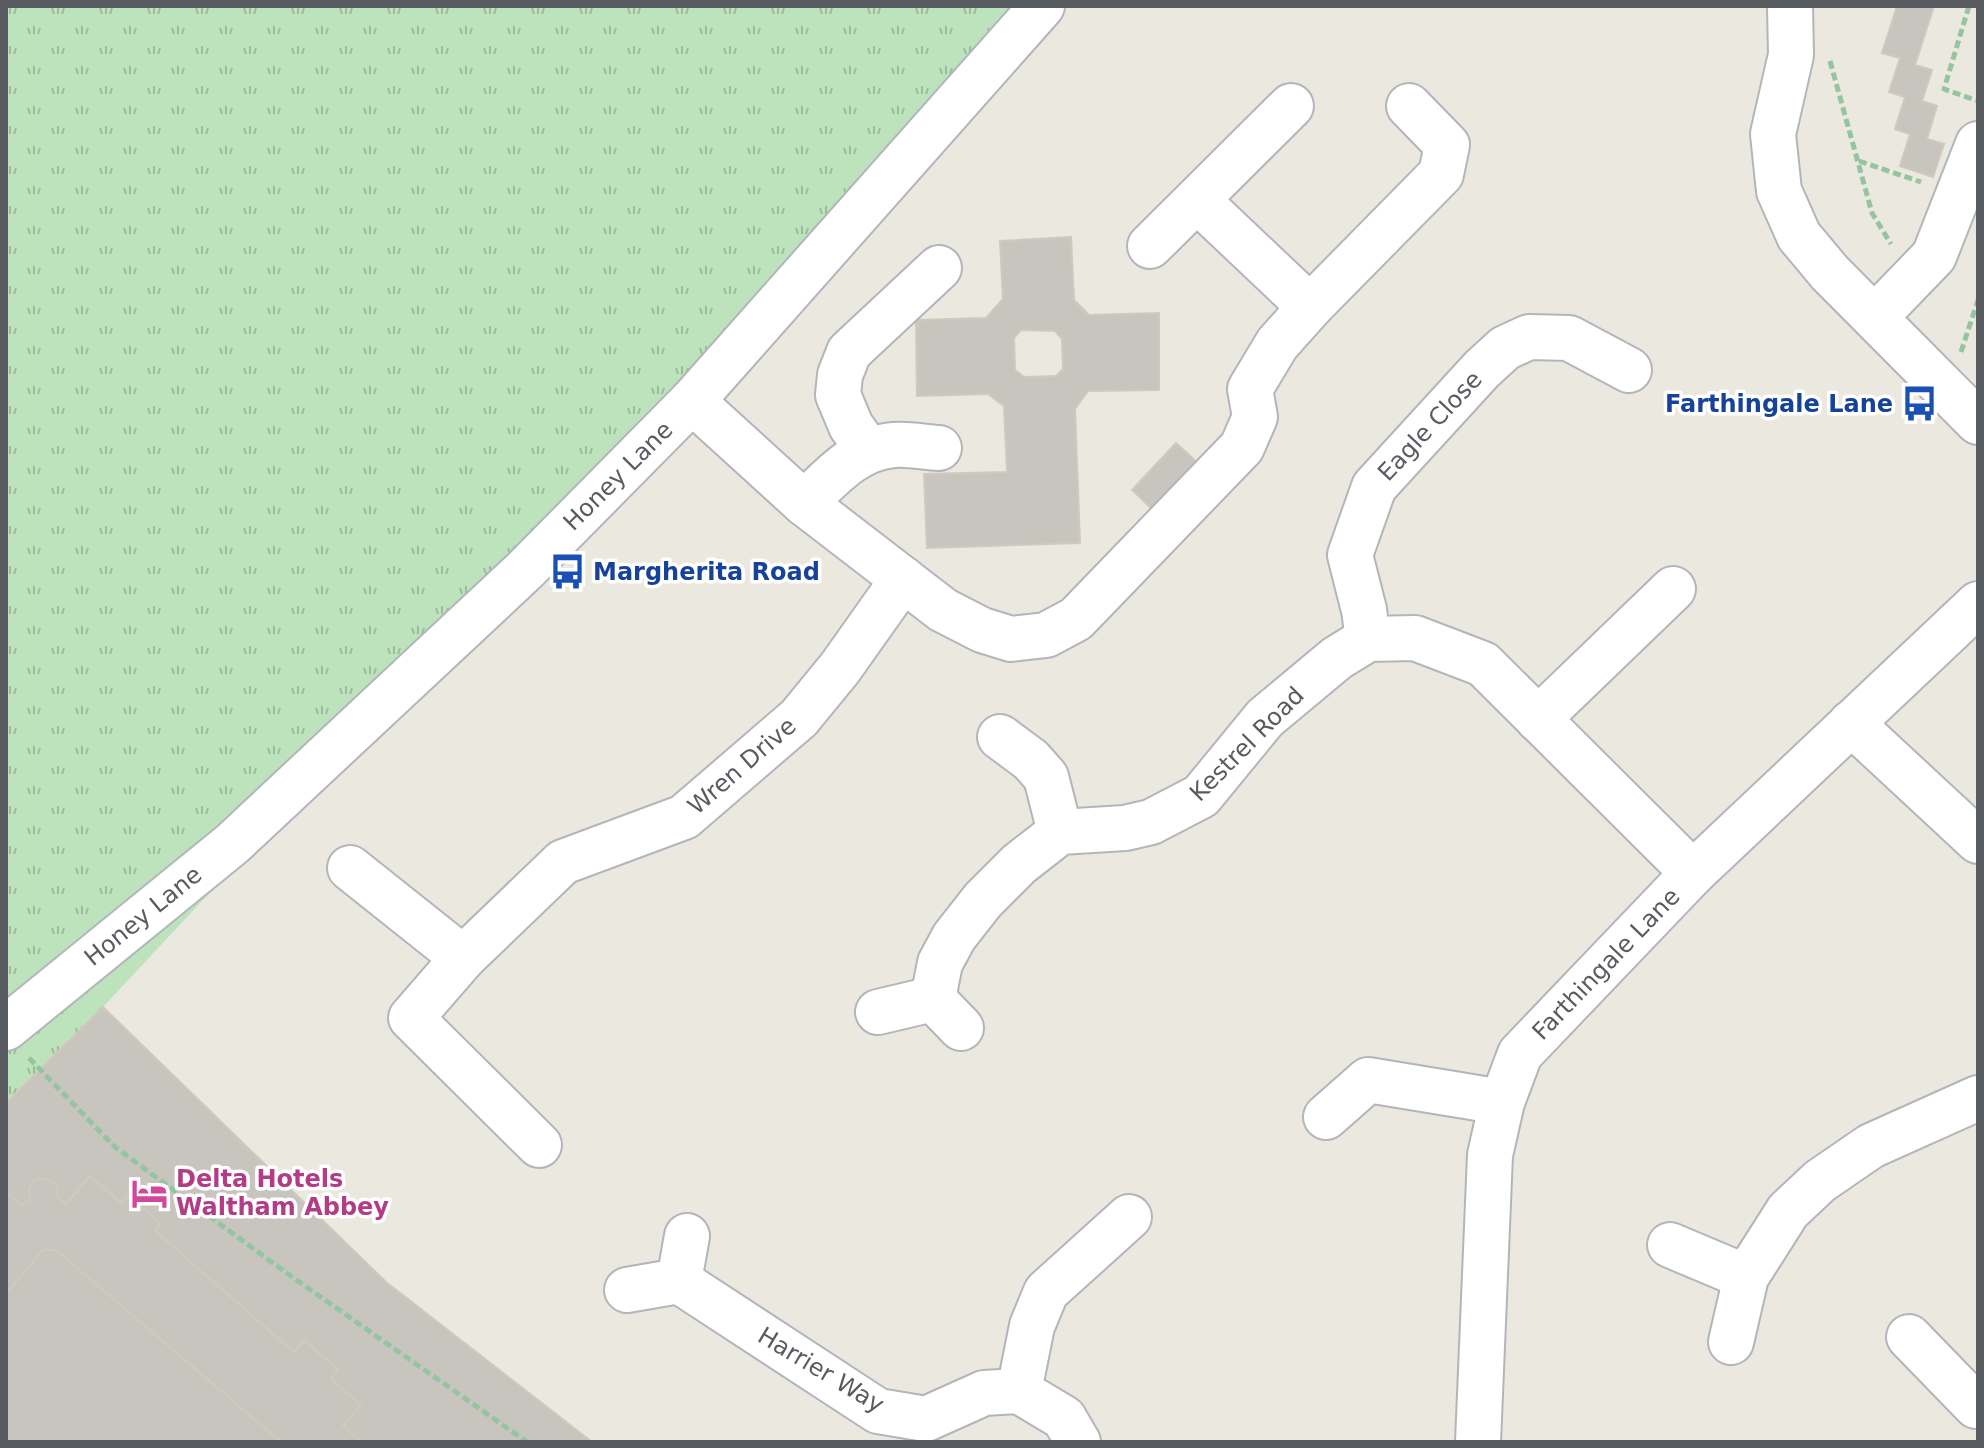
<svg xmlns="http://www.w3.org/2000/svg" width="1984" height="1448" font-family="'DejaVu Sans',sans-serif">
  <style>
    .grass { fill: url(#grass-tufts) }
    .building { fill: #c8c5bf; stroke: #d0c9be; stroke-width: 2; fill-rule: evenodd }
    .lines { fill: none; stroke-linecap: round; stroke-linejoin: round }
    .minor-casing { stroke: #b2b6ba; stroke-width: 48 }
    .path { stroke: #95c4a0; stroke-width: 5; stroke-dasharray: 8 4; stroke-linecap: butt }
    .minor { stroke: #fff; stroke-width: 44 }
    .labels { text-anchor: middle; stroke-width: 7; stroke-linejoin: round; paint-order: stroke }
    .transit-label { font-size: 24px; font-weight: bold; fill: #164399; stroke: #fff; text-anchor: end }
    .street-label { font-size: 24px; fill: #585c60; stroke: #fff }
    .hotel-label { font-size: 24px; font-weight: bold; fill: #b23c85; stroke: #fff; text-anchor: start }
  </style>
  <defs>
    <pattern id="grass-tufts" width="24" height="20" patternUnits="userSpaceOnUse" patternTransform="scale(2)"><rect width="24" height="20" fill="#bde3bc"/><path d="M3 7l-1-3M5 7V3M7 7l1-3M15 17l-1-3M17 17v-4M19 17l1-3" fill="none" stroke="#9cbb9c"/></pattern>
  </defs>
  <rect width="100%" height="100%" fill="#ebe8df"/>
  <polygon class="grass" points="6,6 1038,6 103,1007 6,1108"/>
  <g class="building">
    <polygon points="1897,6 1934,6 1915,65 1932,70 1922,101 1937,106 1927,139 1944,144 1933,177 1900,166 1910,134 1895,129 1905,97 1889,92 1900,58 1882,53"/>
    <path d="M1071,237L1074,300L1089,315L1159,313V390L1088,391L1075,409L1080,543L927,548L924,474L1007,472L1004,406L988,394L917,396L916,320L986,318L1003,299L1000,241ZM1021,330L1055,331L1062,339L1063,369L1056,376L1024,377L1015,370L1014,338Z"/>
    <polygon points="1176,443 1198,463 1153,510 1132,490"/>
    <polygon points="103,1007 386,1282 592,1442 6,1442 6,1103"/>
    <polygon points="90,1176 121,1203 128,1195 161,1224 155,1231 294,1352 304,1340 338,1370 331,1379 361,1405 343,1426 362,1442 281,1442 56,1250 43,1250 6,1294 6,1192 21,1205 30,1200 29,1188 36,1179 45,1179 57,1185 58,1197 66,1204"/>
  </g>
  <g class="lines">
    <defs>
      <g id="minor">
        <polyline points="1790,6 1791,55 1773,134 1779,191 1799,236 1830,273 1978,422"/>
        <polyline points="1197,200 1310,307"/>
        <polyline points="1150,246 1291,106"/>
        <polyline points="1875,317 1934,256 1978,144"/>
        <polyline points="692,401 804,503 943,610 982,630 1011,639 1046,635 1076,619 1242,447 1255,417 1250,389 1277,344 1310,307 1441,174 1447,145 1409,106"/>
        <polyline points="869,451 851,426 838,395 840,375 849,352 939,268"/>
        <path d="M804,503C831,478 855,448 894,445C909,444 924,447 939,448"/>
        <polyline points="1368,639 1364,610 1350,555 1374,487 1482,369 1505,348 1529,337 1569,338 1629,370"/>
        <polyline points="1538,719 1673,589"/>
        <polyline points="1851,723 1978,841"/>
        <polyline points="1000,737 1031,760 1046,777 1060,832"/>
        <polyline points="350,868 463,958"/>
        <polyline points="933,999 940,963 954,937 983,900 1019,864 1060,832 1125,828 1151,822 1201,796 1265,718 1337,658 1368,639 1415,638 1483,664 1693,873"/>
        <polyline points="878,1012 933,999 961,1028"/>
        <polyline points="6,1028 232,844 525,570 692,401 1042,6"/>
        <polyline points="1326,1117 1368,1080 1502,1102"/>
        <polyline points="539,1145 411,1018 463,958 563,862 684,817 799,718 840,668 903,579"/>
        <polyline points="1670,1245 1746,1277"/>
        <polyline points="679,1281 878,1411 926,1419 984,1393 1019,1391 1064,1418 1078,1442"/>
        <polyline points="627,1290 679,1281 687,1236"/>
        <polyline points="1909,1337 1976,1406 1978,1404"/>
        <polyline points="1731,1342 1746,1277 1788,1211 1820,1181 1871,1146 1978,1098"/>
        <polyline points="1019,1391 1032,1326 1046,1292 1129,1217"/>
        <polyline points="1478,1442 1490,1155 1502,1102 1520,1054 1693,873 1978,604"/>
      </g>
    </defs>
    <use href="#minor" class="minor-casing"/>
    <g class="path">
      <polyline points="1969,6 1944,89 1978,101"/>
      <polyline points="1830,61 1872,213 1891,244"/>
      <polyline points="1859,161 1921,182"/>
      <polyline points="1961,352 1978,300"/>
      <polyline points="29,1058 115,1147 288,1274 527,1442"/>
    </g>
    <use href="#minor" class="minor"/>
  </g>
  <defs>
    <symbol id="bus-bare" viewBox="-9 -9 18 18"><path d="M-5-6H5V4H4V6H2V4H-2V6H-4V4H-5ZM-3.5-4V0h7V-4ZM-3.5 1.2v1.5H-2V1.2ZM2 1.2v1.5H3.5V1.2Z" fill="#1a4fb4" stroke="#fff" stroke-width="2.5" paint-order="stroke"/></symbol>
    <symbol id="hotel-bare" viewBox="-9 -9 18 18"><path d="M-6-4.5h1.5V1H6V5H4.5V3h-9V5H-6ZM-4 0a1.8 1.8 0 1 1 3.6 0ZM.5 0V-2.5h3Q6-2.5 6 0Z" fill="#d1479c" stroke="#fff" stroke-width="2.5" paint-order="stroke"/></symbol>
  </defs>
  <g fill-rule="evenodd">
    <use href="#bus-bare" x="1894" y="378" width="51" height="51"/>
    <use href="#bus-bare" x="542" y="546" width="51" height="51"/>
    <use href="#hotel-bare" x="124" y="1168" width="51" height="51"/>
  </g>
  <g class="labels">
    <g class="transit-label">
      <text x="1893" y="412">Farthingale Lane</text>
      <text x="593" y="580" text-anchor="start">Margherita Road</text>
    </g>
    <g class="street-label">
      <text transform="translate(1430 426) rotate(-47)" y="8">Eagle Close</text>
      <text transform="translate(618 476) rotate(-45)" y="8">Honey Lane</text>
      <text transform="translate(1247 744) rotate(-45)" y="8">Kestrel Road</text>
      <text transform="translate(742 766) rotate(-41)" y="8">Wren Drive</text>
      <text transform="translate(143 916) rotate(-39)" y="8">Honey Lane</text>
      <text transform="translate(1606 964) rotate(-46)" y="8">Farthingale Lane</text>
      <text transform="translate(821 1370) rotate(31)" y="8">Harrier Way</text>
    </g>
    <g class="hotel-label">
      <text x="176" y="1187">Delta Hotels<tspan x="176" dy="28">Waltham Abbey</tspan></text>
    </g>
  </g>
  <rect width="1984" height="1448" fill="none" stroke="#585c60" stroke-width="16"/>
</svg>
